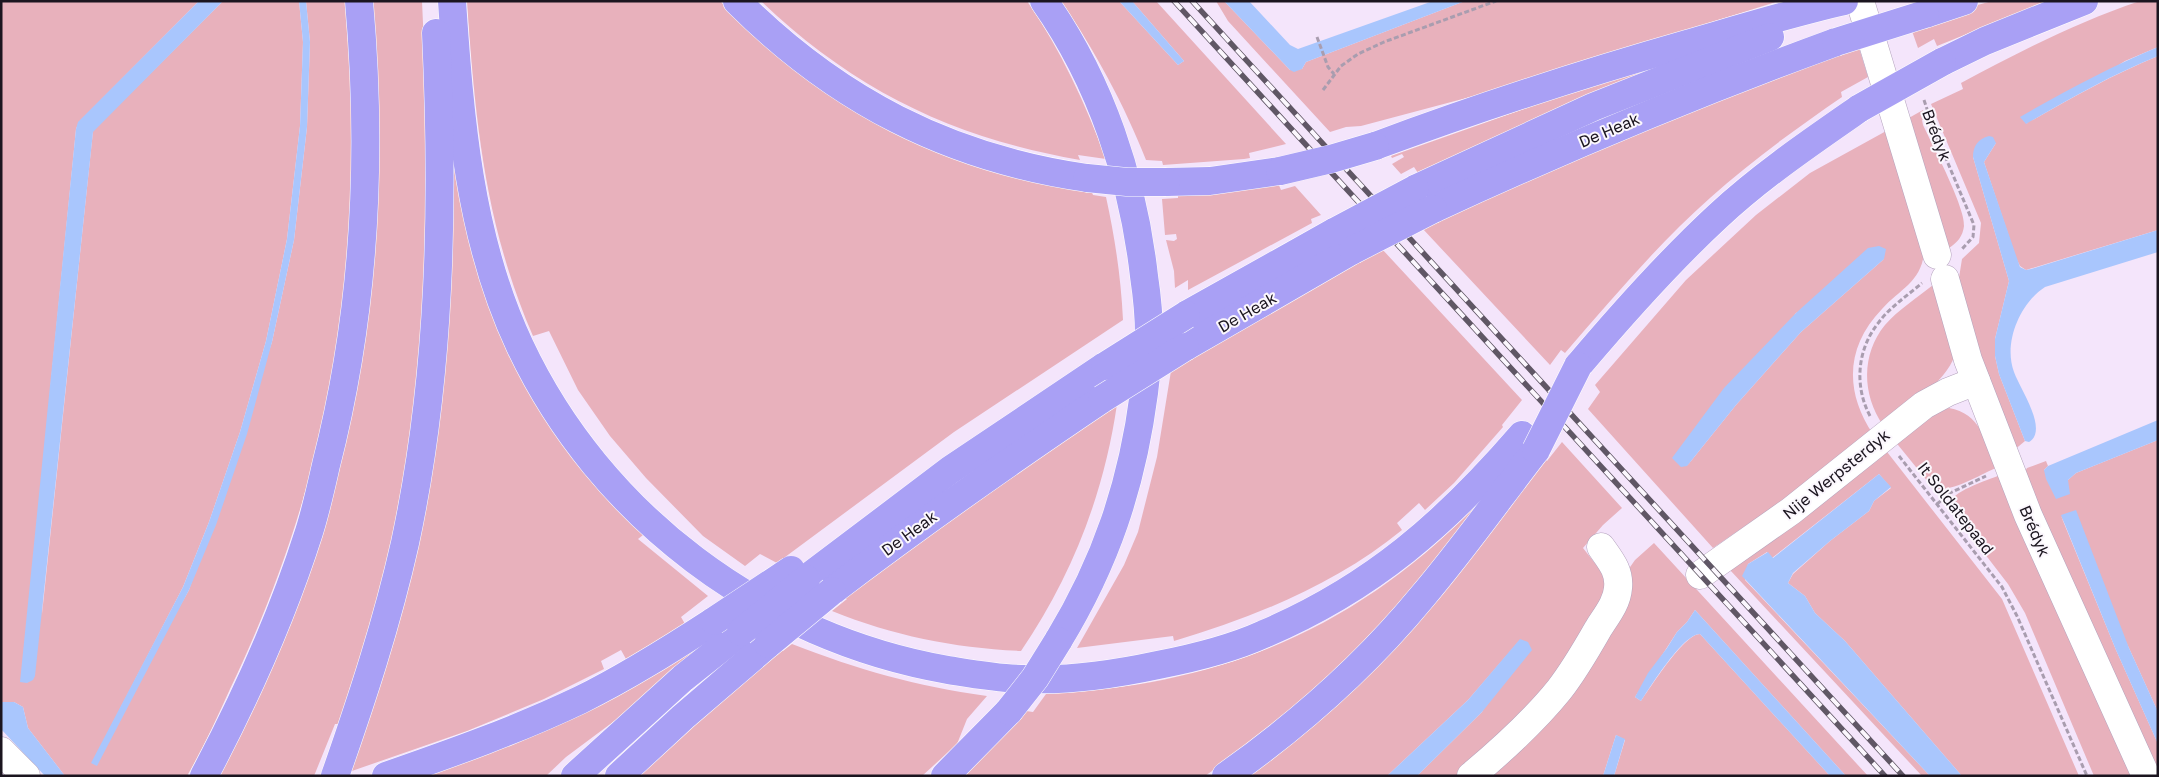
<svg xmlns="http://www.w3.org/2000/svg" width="2159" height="777" font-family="'Golos Text',sans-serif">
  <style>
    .green { fill: #e8b1bc; fill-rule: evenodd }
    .water { fill: #a9c6fd }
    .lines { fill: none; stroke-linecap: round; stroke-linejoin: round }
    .minor-casing { stroke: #b4a3bd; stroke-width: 29 }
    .highway-casing { stroke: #fff; stroke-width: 29 }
    .path { stroke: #a99daf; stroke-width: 3; stroke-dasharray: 5 2.5; stroke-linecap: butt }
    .minor { stroke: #fff; stroke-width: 28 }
    .highway { stroke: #a9a0f5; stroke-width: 28 }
    .rail-casing { stroke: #605765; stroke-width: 5.5 }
    .rail { stroke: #fbf7fd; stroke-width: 4; stroke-dasharray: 11; stroke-linecap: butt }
    .highway-bridge-casing { stroke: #fff; stroke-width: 29; stroke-linecap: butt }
    .highway-bridge { stroke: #a9a0f5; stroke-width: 28 }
    .labels { text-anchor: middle; stroke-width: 4; stroke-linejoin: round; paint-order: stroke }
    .street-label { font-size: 16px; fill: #1b151f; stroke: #fbf7fd }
  </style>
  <rect width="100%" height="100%" fill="#f4e5fb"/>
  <g class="green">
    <path d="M1,1H199L79,122L76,129L50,391L42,614L93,131L223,1H299L303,42L300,126L287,239L266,341L240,432L209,522L183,587L92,763L189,590L272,342L294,240L307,127L310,42L306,1H345C350,66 354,130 352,195C347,366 304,535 230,689C217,718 203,748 187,776H65L28,728L23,707L14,702H1Z"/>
    <polygon points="370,1 422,1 427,114 428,179 421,346 409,445 392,540 371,628 340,724 335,724 314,776 214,776 330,492"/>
    <path d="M467,1H720L729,10C782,54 833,101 895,132L1091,190L1093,195L1106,197C1115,238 1121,278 1123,320L954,432L777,563L760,554L745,566L703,536L646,478L610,436L578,390L549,331L533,336C485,226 475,119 467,1Z"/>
    <path d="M761,1H1027C1061,50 1085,103 1106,159L1078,155L1080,160C953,138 854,90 761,1Z"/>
    <path d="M1061,1H1119L1178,65L1184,61L1132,1H1156L1286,144L1249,153L1250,158L1244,159L1163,165L1162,161L1146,160C1125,106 1094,49 1061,1Z"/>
    <polygon points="1216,1 1224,1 1290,70 1302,69 1306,62 1465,1 1779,1 1485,93 1361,126 1346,127 1330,132 1228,21"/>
    <polygon points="1992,1 2049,1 1937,46 1934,39 1918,48 1912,31 1956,11"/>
    <path d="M2140,1H2158V47L2125,61L2026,124C2069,99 2112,75 2158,56V230L2026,270L2020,266L2016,258L1984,162L1996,143L1973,157L2009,281L1995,339V356L1999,374L2025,441L2013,451L1981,362L1958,284L1962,259L1979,243L1981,223L1931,104L1963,89L1961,83C2019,52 2077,22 2140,1Z"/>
    <path d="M1859,48L1868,77L1841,92L1842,97C1797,128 1751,161 1710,198C1657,245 1611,300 1565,353L1561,350L1550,365L1422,228L1611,136Z"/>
    <polygon points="1678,58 1420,176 1414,167 1401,174 1392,164 1404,157 1402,154 1392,158 1391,156 1555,98"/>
    <path d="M1923,110L1925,119L1922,120L1923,125C1932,144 1966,209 1964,226C1963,236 1957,243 1949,248L1945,243L1907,119Z"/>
    <path d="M1888,130L1924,253C1921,282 1900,289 1882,309C1846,346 1844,391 1873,434L1808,483L1713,548L1588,409L1600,392L1595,385L1686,280L1756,215L1810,173ZM1884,259L1801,332L1736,405L1687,466L1796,313Z"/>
    <path d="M454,155C472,302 532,434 643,535L638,539L708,596L681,617L685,624L626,659L621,650L601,661L604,669L544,699L467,731L349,772L375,697L449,156Z"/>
    <polygon points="1278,183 1281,190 1295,186 1321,215 1311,219 1312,223 1188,290 1188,280 1175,288 1174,271 1166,240 1174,241 1177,239 1176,234 1165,235 1162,199 1178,198 1178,194"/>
    <path d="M1382,249L1522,400L1502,425L1503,427L1454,483L1425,510L1419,503L1397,523L1402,530C1336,584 1255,617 1174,641L1173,636L1077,648L1124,565L1138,532L1157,457L1171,371L1184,352Z"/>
    <path d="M1933,285L1955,355C1945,384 1907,406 1883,425C1862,395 1861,354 1885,325C1898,310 1918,297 1933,285Z"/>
    <path d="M1117,404C1104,494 1072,576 1021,651C955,648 894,636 832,611L847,599L842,596L936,522Z"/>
    <path d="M1949,408C1980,413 1986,442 1998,467C1981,474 1950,494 1933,488L1894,440L1931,413Z"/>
    <polygon points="2158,440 2158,712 2129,648 2061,516 2116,650 2158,744 2158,776 2024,473 2027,468 2046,461 2048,466 2044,470 2068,485 2068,480 2076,473"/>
    <polygon points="1562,442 1622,508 1603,525 1583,548 1605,576 1604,600 1552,684 1460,776 1417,776 1482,712 1520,640 1468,700 1387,776 1247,776 1543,457 1547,461"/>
    <polygon points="1884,448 2002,599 2079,776 1962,776 1845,641 1815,613 1805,596 1788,583 1793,574 1830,541 1869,511 1874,501 1891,488 1879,474 1772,558 1767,552 1748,564 1745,580 1930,776 1922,776 1730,570"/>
    <path d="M2000,475L2133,776H2094L2025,613L2008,584L1948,506C1951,491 1986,481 2000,475Z"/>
    <path d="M1474,508L1475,510C1397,614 1312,701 1205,776H965L1026,711L1033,712L1046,694C1219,685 1351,632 1474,508Z"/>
    <path d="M1654,543L1868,776H1846L1695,610L1687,622L1677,632L1635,697L1641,701C1651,687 1684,634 1700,634L1830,776H1614L1625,740L1616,735L1603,776H1484L1635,560Z"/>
    <polygon points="715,636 617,719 566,757 546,776 417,776"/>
    <path d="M792,644C859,670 915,686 987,696L967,719L957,744L922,776H636L777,648L783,651Z"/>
  </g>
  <g class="water">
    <polygon points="199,1 223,1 93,132 35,676 33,680 27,683 20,682 76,129 78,122"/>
    <polygon points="299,1 306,1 310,42 307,127 294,240 272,342 247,434 216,525 189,590 97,766 91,763 183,587 209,522 240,432 266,341 287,239 300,126 303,42"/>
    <polygon points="1119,1 1132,1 1184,61 1178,65"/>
    <polygon points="1224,1 1249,1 1290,45 1298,49 1433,1 1465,1 1306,62 1302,69 1294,72 1290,70"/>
    <path d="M2158,47V56C2111,75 2069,99 2026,124L2020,117C2065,91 2110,67 2158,47Z"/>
    <path d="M1989,136L1993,137L1996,143L1984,162L2020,267L2026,270L2031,269L2158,230V252L2045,287C2020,303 2003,343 2014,372C2020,389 2049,430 2029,442L2025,441L1999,374L1995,356V339L2009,281L1973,157C1973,146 1978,139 1989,136Z"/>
    <polygon points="1879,246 1886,249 1884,259 1801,332 1736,405 1687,466 1681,467 1672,458 1724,388 1796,313 1868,248"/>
    <polygon points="2158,420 2158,440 2076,473 2068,480 2070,494 2056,499 2046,479 2044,470 2048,466"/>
    <polygon points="1879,474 1891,487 1874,501 1869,511 1830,541 1793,573 1788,583 1805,596 1815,613 1845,641 1962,776 1930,776 1742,576 1748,564 1768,552 1773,558"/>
    <polygon points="2076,510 2129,648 2158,712 2158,744 2116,650 2061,515"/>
    <path d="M1695,610L1846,776H1830L1700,634C1683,634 1651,686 1641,701L1635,697L1648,673L1667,648L1677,632L1687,622Z"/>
    <polygon points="1520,639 1528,642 1532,650 1482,712 1417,776 1387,776 1468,700"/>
    <polygon points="1,702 14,702 23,707 28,728 65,776 45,776 1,729"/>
    <polygon points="1616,735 1625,739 1614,776 1603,776"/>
  </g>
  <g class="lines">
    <defs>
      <g id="minor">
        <polyline points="1860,1 1937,255"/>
        <polyline points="1945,279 1968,360 2028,515 2146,776"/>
        <polyline points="1700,575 1791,511 1924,405 1948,392 1976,381"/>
        <polyline points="1,751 26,776"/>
        <path d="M1471,776C1502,750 1534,721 1559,690C1574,671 1586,650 1598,629C1606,616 1617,603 1618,588C1620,571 1610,560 1601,547"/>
      </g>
      <g id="highway">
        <path d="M452,1C460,118 469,238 520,346C600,516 763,638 948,670C973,674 1000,679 1026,679C1070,681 1116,674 1158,665C1194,658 1231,649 1264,634C1372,588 1446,523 1522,435"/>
        <path d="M737,1C836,100 948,158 1087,178"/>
        <path d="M1044,1C1101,82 1133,179 1144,276C1147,296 1149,316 1149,336C1149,355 1146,374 1144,393C1132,485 1106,562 1058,641"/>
        <polyline points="1925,14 1964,1"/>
        <polyline points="1942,62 1985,41 2084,1"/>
        <path d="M1375,146C1477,108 1582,74 1687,44C1739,29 1791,13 1844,1"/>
        <polyline points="1166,182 1210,181 1280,171"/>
        <polyline points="1415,189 1593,107 1770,37"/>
        <path d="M1433,209C1565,148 1699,92 1836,42"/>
        <polyline points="1186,315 1336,231"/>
        <polyline points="1185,347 1353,250"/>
        <path d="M1578,366C1622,314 1667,263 1718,216C1761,176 1811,142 1860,108"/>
        <polyline points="807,578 950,470 1105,366"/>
        <path d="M832,591C920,524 1010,461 1102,399"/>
        <path d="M204,776C246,697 282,617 309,532C316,510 321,487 326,465C365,313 373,158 359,1"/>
        <path d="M335,776C362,699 387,623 405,543C441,375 444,203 436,33"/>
        <path d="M386,776C452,753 517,730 580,700C627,677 671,649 714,621"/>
        <polyline points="575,776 683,678 741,632"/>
        <polyline points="619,776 683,717 768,644"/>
        <polyline points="945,776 1009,711"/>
        <path d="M1226,776C1298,725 1366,665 1422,597C1462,550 1498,499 1536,450"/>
      </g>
    </defs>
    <use href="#minor" class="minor-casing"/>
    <use href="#highway" class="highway-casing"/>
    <g class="path">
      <polyline points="1317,37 1328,67 1334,74"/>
      <polyline points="1323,90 1341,66 1358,54 1384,42 1496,1"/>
      <polyline points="1924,100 1934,130 1974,225 1973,237 1962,249"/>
      <path d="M1870,416C1854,386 1857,349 1879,322C1890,307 1907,296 1922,283"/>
      <polyline points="1899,456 2002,587 2017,616 2087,776"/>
      <polyline points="1937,504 1950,493 1986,476"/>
    </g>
    <use href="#minor" class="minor"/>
    <use href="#highway" class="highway"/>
    <defs>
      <g id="rail">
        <polyline points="1174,1 1885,776"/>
        <polyline points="1192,1 1903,776"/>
      </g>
    </defs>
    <use href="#rail" class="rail-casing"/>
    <use href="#rail" class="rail"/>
    <defs>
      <g id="highway-bridge">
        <polyline points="1836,42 1925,14"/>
        <polyline points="1860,108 1942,62"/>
        <polyline points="1280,171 1331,159 1375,146"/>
        <polyline points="1087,178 1127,182 1166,182"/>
        <polyline points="1336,231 1415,189"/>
        <polyline points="1353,250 1433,209"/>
        <polyline points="1105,366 1186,315"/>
        <polyline points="1102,399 1185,347"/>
        <polyline points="1536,450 1578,366"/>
        <polyline points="714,621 791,570"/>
        <polyline points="741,632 806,579"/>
        <polyline points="768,644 832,591"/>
        <polyline points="1009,711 1035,678 1058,641"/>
      </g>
    </defs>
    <use href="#highway-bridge" class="highway-bridge-casing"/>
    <use href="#highway-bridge" class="highway-bridge"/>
  </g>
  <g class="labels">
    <g class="street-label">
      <text transform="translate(1609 130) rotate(-23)" y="6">De Heak</text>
      <text transform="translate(1937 135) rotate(69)" y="6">Brédyk</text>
      <text transform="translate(1247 312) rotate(-30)" y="6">De Heak</text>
      <text transform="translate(1836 474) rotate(-39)" y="6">Nije Werpsterdyk</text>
      <text transform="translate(1956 508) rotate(52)" y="6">It Soldatepaad</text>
      <text transform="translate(2035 531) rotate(67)" y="6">Brédyk</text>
      <text transform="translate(909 533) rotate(-36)" y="6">De Heak</text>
    </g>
  </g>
  <rect width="2159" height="777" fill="none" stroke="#1b151f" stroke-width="5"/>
</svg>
